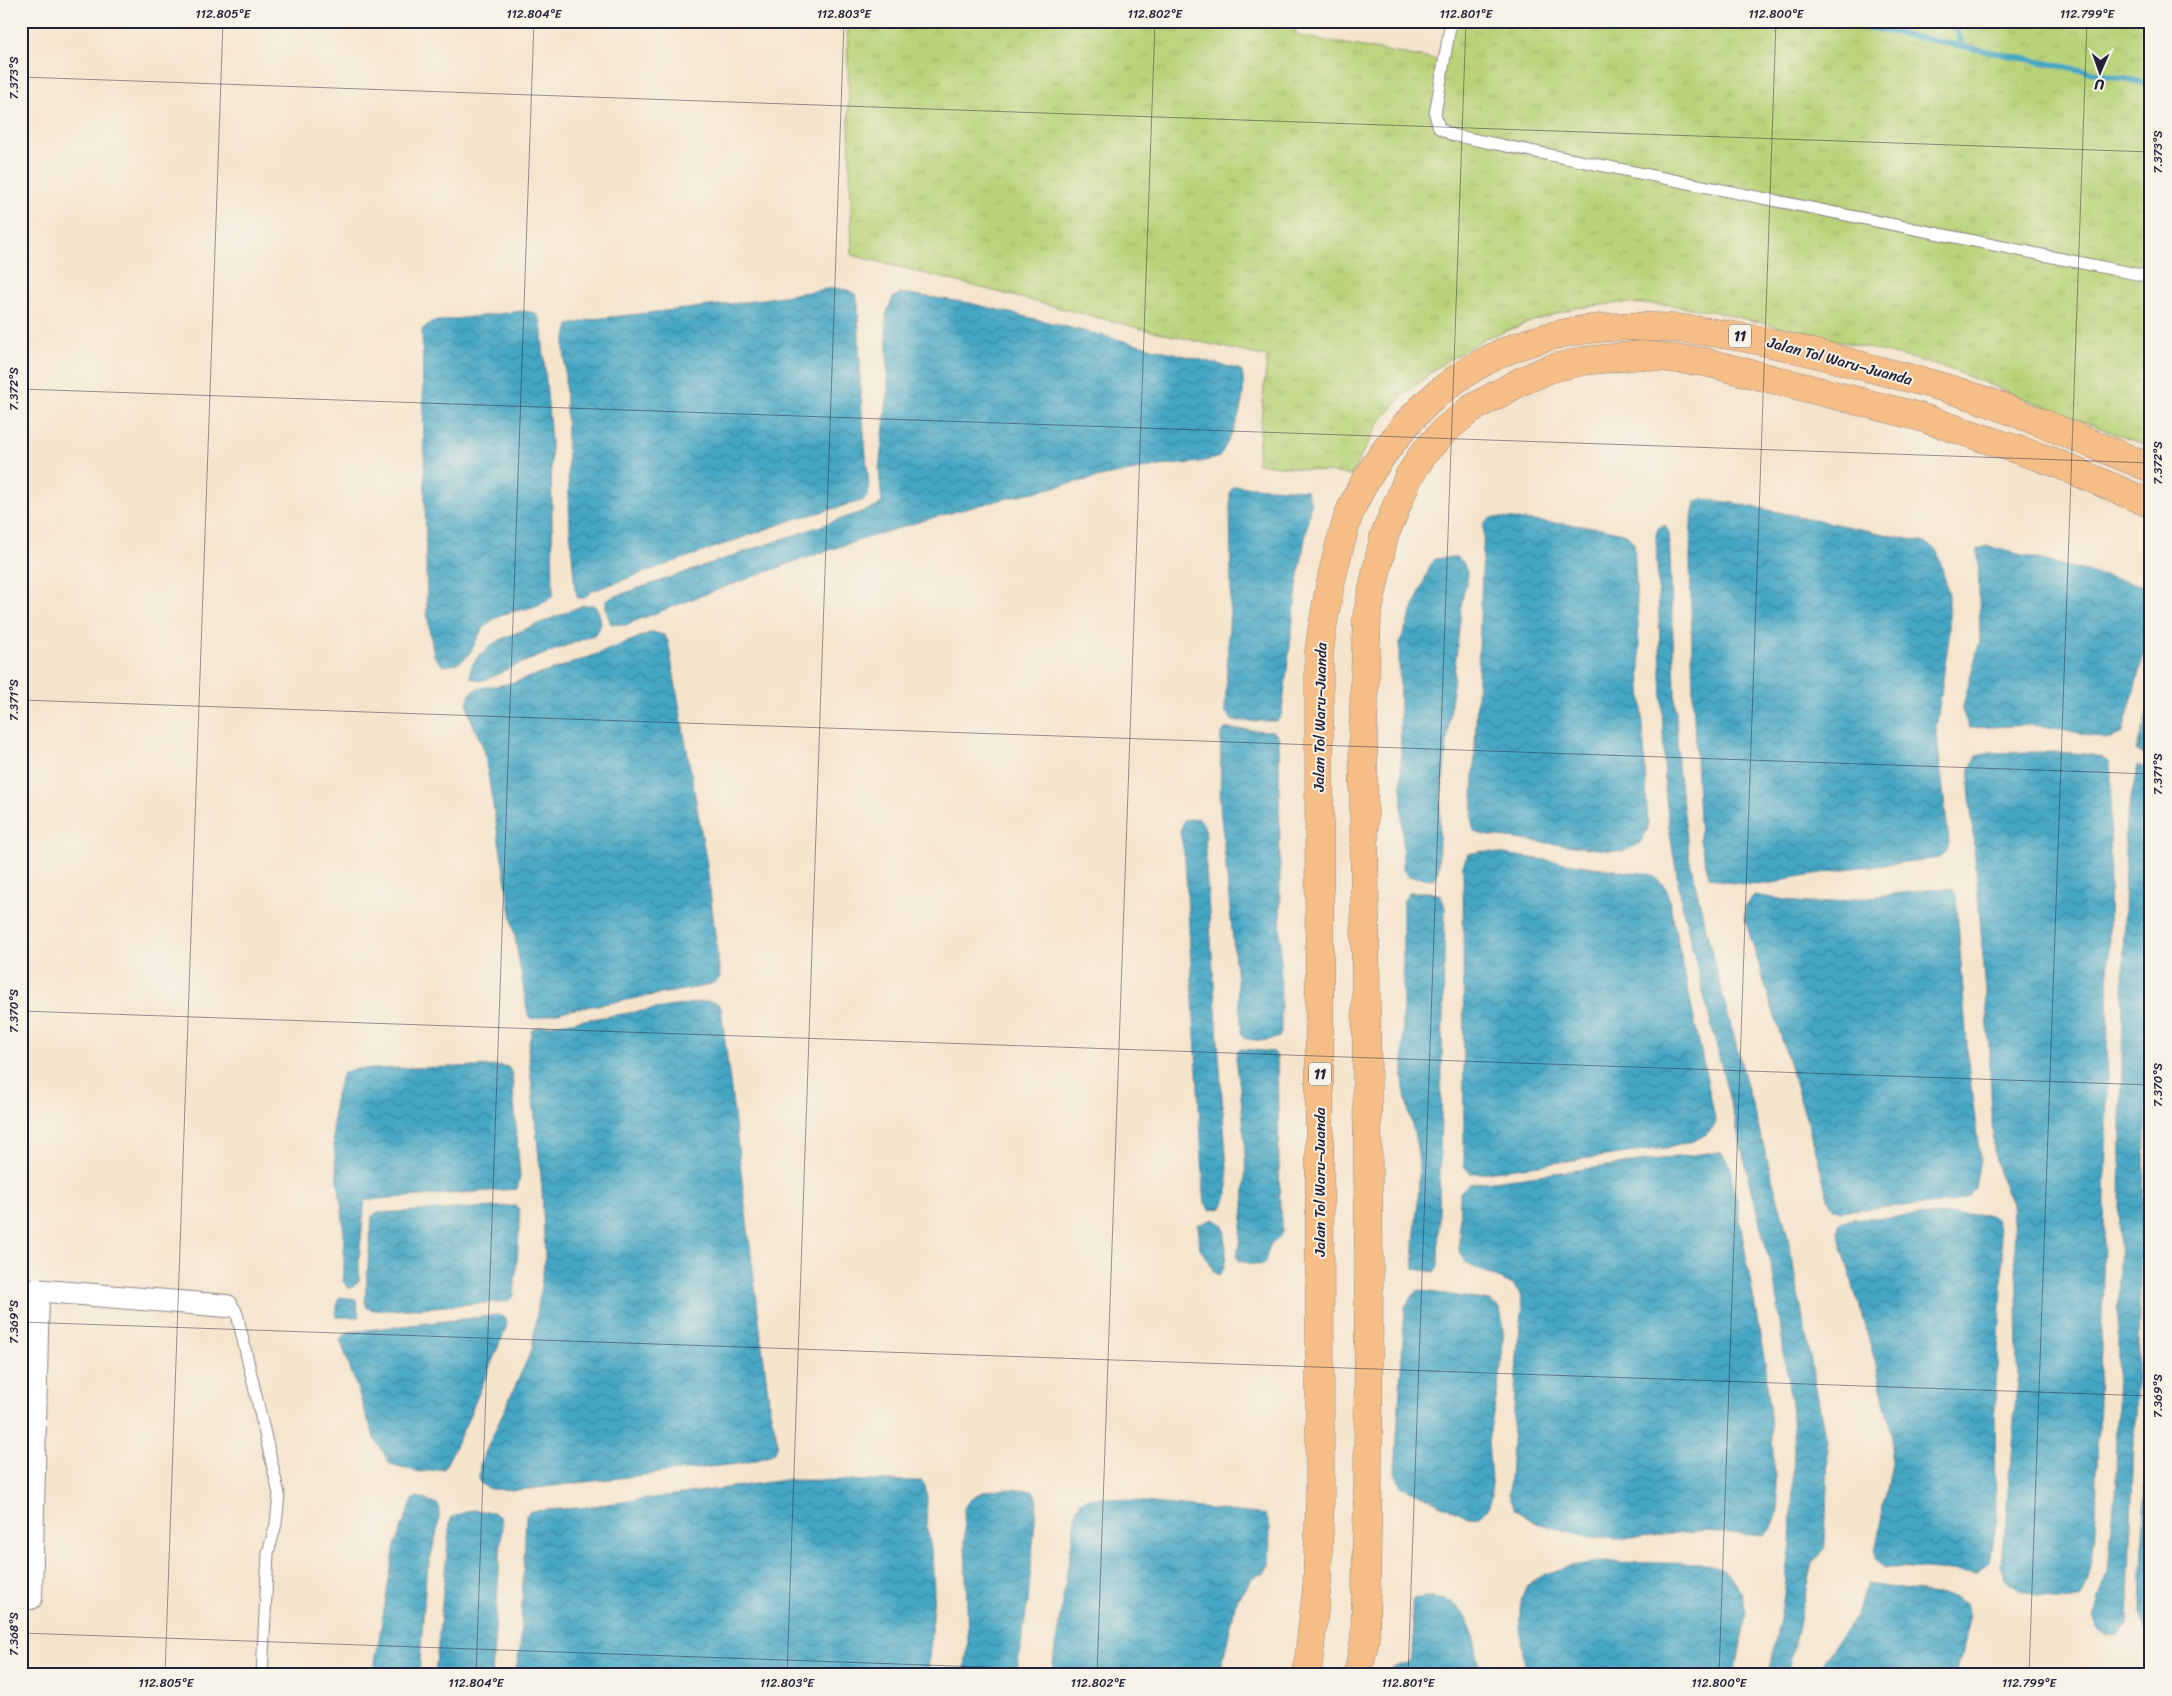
<svg xmlns="http://www.w3.org/2000/svg" width="2172" height="1696" font-family="Sriracha,sans-serif">
  <style>
    .grass { fill: url(#grass-tufts); stroke: #6e7a5a }
    .water { fill: url(#water-waves); stroke: #336480 }
    .lines { fill: none; stroke-linecap: round; stroke-linejoin: round }
    .stream { stroke: #44a6c4; stroke-width: 5.5 }
    .lane-casing { stroke: #8c8384; stroke-width: 13 }
    .street-casing { stroke: #8c8384; stroke-width: 24 }
    .highway-casing { stroke: #8c8384; stroke-width: 29 }
    .lane { stroke: #fff; stroke-width: 11 }
    .street { stroke: #fff; stroke-width: 22 }
    .highway { stroke: #f6be87; stroke-width: 28 }
    .ticks { fill: none; stroke: #22223b; stroke-width: 1; stroke-opacity: 0.45 }
    .labels { text-anchor: middle; stroke-width: 4; stroke-linejoin: round; paint-order: stroke }
    .shield { fill: #f7f3e8; stroke: #62616f; stroke-width: 1 }
    .shield-label { font-size: 14px; font-weight: bold; fill: #22223b }
    .street-label { font-size: 15px; fill: #22223b; stroke: #f7f3e8 }
    .neatline { fill: none; stroke: #22223b; stroke-width: 2 }
    .ticks-label { font-size: 12px; text-anchor: middle; fill: #22223b }
  </style>
  <defs>
    <pattern id="grass-tufts" width="24" height="20" patternUnits="userSpaceOnUse" patternTransform="scale(1.25)"><rect width="24" height="20" fill="#b9d378"/><path d="M3 7l-1-3M5 7V3M7 7l1-3M15 17l-1-3M17 17v-4M19 17l1-3" fill="none" stroke="#9fb569"/></pattern>
    <pattern id="water-waves" width="16" height="10" patternUnits="userSpaceOnUse" patternTransform="scale(1.25)"><rect width="16" height="10" fill="#44a6c4"/><path d="M0 5q4-4 8 0t8 0" fill="none" stroke="#3887a0"/></pattern>
  </defs>
  <rect width="100%" height="100%" fill="#f7f3e8"/>
  <filter id="ink" filterUnits="userSpaceOnUse"><feTurbulence type="fractalNoise" baseFrequency=".02" numOctaves="2"/><feDisplacementMap in="SourceGraphic" scale="10" xChannelSelector="R" yChannelSelector="G"/><feConvolveMatrix kernelMatrix="1 2 1 2 8 2 1 2 1" color-interpolation-filters="sRGB"/></filter>
  <filter id="wash" filterUnits="userSpaceOnUse"><feTurbulence type="fractalNoise" baseFrequency=".0096" numOctaves="4" result="noise"/><feDisplacementMap in="SourceGraphic" scale="20" xChannelSelector="R" yChannelSelector="G"/><feGaussianBlur stdDeviation="1.12" result="paint"/><feColorMatrix in="noise" values="0 0 0 0 0 0 0 0 0 0 0 0 0 0 0 0 0 1.4 0 .05"/><feComposite in="paint" operator="in"/></filter>
  <g filter="url(#wash)">
    <rect width="100%" height="100%" fill="#f5e4cc"/>
    <polygon class="grass" points="847,21 1288,21 1299,36 1444,61 1451,21 2151,21 2151,448 1939,365 1716,312 1670,305 1620,303 1575,308 1530,322 1484,339 1439,366 1404,395 1380,421 1351,475 1257,463 1267,357 1143,329 852,255"/>
    <g class="water">
      <polygon points="833,288 848,290 856,295 858,304 861,400 869,487 868,496 862,501 795,519 592,591 585,598 578,598 575,589 570,530 564,344 569,325 593,319 738,303"/>
      <path d="M901,293L970,303L1238,369L1242,372C1248,401 1234,433 1219,457C1198,465 1175,463 1152,467C1105,475 1059,486 1012,497C879,529 751,576 625,625L611,624L606,610V600L613,597L876,507L882,502L879,470L888,391L886,315L893,298Z"/>
      <path d="M521,311C532,312 537,311 541,322L551,441L553,595C537,613 508,607 490,622C469,639 478,664 443,666L434,656L427,614L422,330L431,322Z"/>
      <polygon points="1234,486 1306,490 1311,502 1297,587 1282,712 1280,718 1276,721 1233,721 1225,711 1231,587 1230,492"/>
      <polygon points="1703,499 1734,503 1923,542 1937,550 1949,595 1949,637 1936,729 1949,842 1946,852 1940,858 1853,868 1790,878 1772,884 1754,885 1725,882 1709,877 1700,840 1693,698 1690,558 1691,524 1695,502"/>
      <polygon points="1493,517 1602,528 1626,534 1634,543 1648,828 1640,843 1622,852 1483,835 1474,831 1472,823 1484,523"/>
      <polygon points="1665,525 1669,533 1678,767 1690,862 1715,967 1787,1233 1828,1452 1825,1547 1819,1557 1812,1562 1787,1675 1768,1675 1782,1608 1791,1544 1794,1449 1791,1404 1774,1280 1683,910 1669,828 1665,786 1656,534 1659,527"/>
      <polygon points="1987,546 2151,588 2151,629 2122,734 2106,739 2058,728 2030,725 1969,728 1962,710 1980,640 1978,549"/>
      <polygon points="1456,557 1463,562 1468,575 1462,600 1440,808 1438,872 1433,879 1408,876 1403,870 1399,656 1400,642 1430,566 1435,559"/>
      <path d="M584,605H593L597,608C601,618 604,627 594,635L516,665L492,677L480,681L471,678C467,662 487,648 499,640Z"/>
      <path d="M652,632L664,635L668,641L707,865L720,977L717,981L706,986L569,1010L533,1019L529,1017L526,1004L484,750C480,736 462,709 469,696C474,685 497,687 507,684C556,670 605,652 652,632Z"/>
      <polygon points="2151,701 2151,757 2136,751"/>
      <path d="M1225,729L1273,731L1279,737L1281,1032L1279,1037C1268,1042 1256,1041 1244,1038L1242,1033L1220,806L1221,735Z"/>
      <path d="M1990,753C2015,753 2092,748 2109,761L2111,773C2108,992 2107,1211 2098,1429C2096,1470 2100,1566 2081,1597C2058,1604 2022,1596 2005,1578L2002,1566L2018,1371L2017,1287L2012,1204L1999,1173L1994,1151L1986,993L1969,785L1970,768L1977,756Z"/>
      <path d="M2138,765L2151,770C2151,1054 2138,1338 2127,1623L2119,1634L2107,1636L2097,1628L2094,1619L2108,1571L2116,1483L2125,851L2126,822Z"/>
      <path d="M1198,818C1209,826 1205,842 1205,854L1228,1183V1193L1222,1208L1210,1210L1205,1203L1204,1193L1185,859L1180,832L1184,820Z"/>
      <path d="M1483,851L1628,872C1650,873 1653,872 1667,890L1716,1123C1706,1139 1690,1142 1672,1147L1479,1173H1470L1464,1166L1463,865L1468,854Z"/>
      <polygon points="1943,888 1952,889 1956,896 1969,1072 1980,1159 1975,1188 1968,1197 1950,1202 1840,1211 1833,1208 1828,1199 1816,1151 1745,919 1745,906 1754,895 1805,903 1821,903"/>
      <path d="M1409,892H1430L1441,895L1445,908L1438,1266L1434,1272L1414,1269C1412,1236 1420,1203 1419,1169C1419,1138 1405,1109 1403,1078V902Z"/>
      <path d="M707,1001L717,1003L721,1008L770,1410C779,1448 788,1454 744,1463L519,1490L490,1489L481,1484L479,1478L480,1464L532,1349L545,1258L542,1189L528,1048L532,1030L538,1027Z"/>
      <path d="M1241,1049L1274,1052L1277,1057L1280,1214C1284,1233 1284,1235 1269,1246L1265,1263L1259,1265L1239,1261L1237,1255C1251,1191 1245,1122 1236,1058L1237,1052Z"/>
      <path d="M503,1066L508,1067L512,1074L520,1177L517,1189L365,1200L359,1258V1281L350,1289L343,1282C345,1262 344,1241 343,1221C339,1173 323,1119 343,1073L354,1069Z"/>
      <polygon points="1708,1153 1722,1153 1730,1166 1766,1369 1778,1512 1772,1527 1762,1536 1708,1531 1629,1538 1591,1537 1537,1523 1515,1510 1509,1494 1518,1340 1523,1308 1520,1295 1513,1285 1467,1264 1459,1250 1460,1192 1469,1184"/>
      <polygon points="516,1206 519,1209 520,1221 514,1296 508,1301 396,1310 373,1310 367,1308 365,1302 372,1216 378,1213"/>
      <polygon points="1974,1214 1989,1215 1997,1220 2003,1255 2002,1290 1995,1399 1996,1523 1990,1563 1977,1573 1883,1566 1876,1558 1875,1552 1892,1463 1892,1435 1875,1361 1838,1233 1839,1223 1844,1220 1863,1218"/>
      <path d="M1213,1219L1223,1225C1226,1237 1229,1267 1219,1275L1215,1273L1200,1248L1198,1225Z"/>
      <polygon points="2151,1258 2151,1637 2144,1631 2141,1613"/>
      <polygon points="1417,1290 1490,1301 1500,1309 1504,1330 1500,1377 1488,1441 1492,1495 1488,1509 1480,1516 1468,1517 1401,1486 1395,1472 1405,1307"/>
      <polygon points="340,1297 356,1299 359,1317 336,1317 338,1299"/>
      <polygon points="498,1315 504,1317 507,1322 506,1328 466,1424 444,1469 420,1472 390,1464 374,1437 340,1339 349,1332"/>
      <polygon points="785,1480 922,1481 925,1486 927,1497 926,1523 932,1553 934,1591 928,1675 515,1675 520,1649 526,1515 531,1511 578,1508"/>
      <path d="M1022,1489L1033,1491L1037,1497L1028,1601L1016,1675H964L968,1642L964,1508C976,1486 999,1490 1022,1489Z"/>
      <polygon points="418,1497 437,1504 440,1509 438,1527 426,1576 419,1675 373,1675 395,1545 413,1499"/>
      <polygon points="1090,1498 1107,1498 1266,1515 1270,1528 1269,1565 1264,1573 1253,1577 1236,1601 1220,1675 1051,1675 1077,1508 1081,1502"/>
      <polygon points="472,1510 492,1512 500,1517 502,1525 492,1675 435,1675 450,1522 452,1517"/>
      <path d="M1610,1562L1707,1564L1725,1571L1741,1591L1747,1610L1735,1675H1527C1523,1653 1512,1602 1529,1585C1546,1568 1587,1562 1610,1562Z"/>
      <path d="M1868,1584L1955,1597L1966,1604L1970,1615L1956,1675H1818C1825,1652 1844,1638 1855,1617C1860,1608 1863,1589 1868,1584Z"/>
      <path d="M1428,1597C1435,1599 1445,1599 1451,1602C1473,1614 1477,1654 1481,1675H1390L1393,1668L1409,1662C1419,1643 1409,1620 1413,1599Z"/>
    </g>
    <g class="lines">
      <g class="stream">
        <polyline points="1836,21 2151,84"/>
        <polyline points="1953,21 1963,46"/>
      </g>
    </g>
  </g>
  <g filter="url(#ink)">
    <g class="lines">
      <defs>
        <g id="lane">
          <polyline points="1451,21 1435,114 1439,128 1452,135 2151,277"/>
          <polyline points="227,1306 235,1309 237,1314 279,1494 276,1524 268,1553 262,1675"/>
        </g>
        <g id="street">
          <polyline points="21,1289 227,1306"/>
          <polyline points="31,1598 38,1290"/>
        </g>
        <g id="highway">
          <path d="M1307,1675L1317,1586L1320,1498L1319,652C1324,614 1330,581 1340,544C1344,533 1346,520 1351,509C1366,475 1388,445 1412,418C1534,287 1706,323 1859,365C1899,376 1941,385 1980,399C2038,420 2094,445 2151,468"/>
          <polyline points="1358,1675 1365,1638 1368,1481 1369,1260 1363,734 1367,616 1384,537 1408,478 1423,454 1445,430 1471,409 1520,382 1549,369 1583,361 1641,355 1705,362 1920,417 2051,461 2151,504"/>
        </g>
      </defs>
      <use href="#lane" class="lane-casing"/>
      <use href="#street" class="street-casing"/>
      <use href="#highway" class="highway-casing"/>
      <use href="#lane" class="lane"/>
      <use href="#street" class="street"/>
      <use href="#highway" class="highway"/>
    </g>
  </g>
  <path class="ticks" d="M21,77L2151,152M21,389L2151,463M21,700L2151,774M21,1011L2151,1085M21,1322L2151,1396M21,1633L1208,1675M165,1675L223,21M476,1675L534,21M787,1675L844,21M1097,1675L1155,21M1408,1675L1466,21M1719,1675L1776,21M2029,1675L2087,21"/>
  <g class="labels">
    <g class="shield">
      <rect x="1729" y="324.5" width="22" height="23" rx="4"/>
      <rect x="1309" y="1062.5" width="22" height="23" rx="4"/>
    </g>
    <g class="shield-label">
      <text x="1740" y="341">11</text>
      <text x="1320" y="1079">11</text>
    </g>
    <g class="street-label">
      <text transform="translate(1840 361) rotate(15)" y="5">Jalan Tol Waru–Juanda</text>
      <text transform="translate(1320 717) rotate(-89)" y="5">Jalan Tol Waru–Juanda</text>
      <text transform="translate(1320 1182) rotate(-90)" y="5">Jalan Tol Waru–Juanda</text>
    </g>
  </g>
  <rect width="2172" height="1696" fill="none" stroke="#f7f3e8" stroke-width="55"/>
  <g transform="translate(2100 72) rotate(182)" stroke="#f7f3e8" stroke-width="4" paint-order="stroke">
  <path d="M0-4L9 19L0 12L-9 19Z" fill="#22223b"/>
  <text y="-8" font-size="14" font-weight="bold" text-anchor="middle" fill="#22223b">U</text>
  </g>
  <rect x="28" y="28" width="2116" height="1640" class="neatline"/>
  <g class="ticks-label">
    <text x="223" y="18">112.805°E</text>
    <text x="534" y="18">112.804°E</text>
    <text x="844" y="18">112.803°E</text>
    <text x="1155" y="18">112.802°E</text>
    <text x="1466" y="18">112.801°E</text>
    <text x="1776" y="18">112.800°E</text>
    <text x="2087" y="18">112.799°E</text>
    <text transform="translate(14 78) rotate(-90)" y="4">7.373°S</text>
    <text transform="translate(2158 152) rotate(-90)" y="4">7.373°S</text>
    <text transform="translate(14 389) rotate(-90)" y="4">7.372°S</text>
    <text transform="translate(2158 463) rotate(-90)" y="4">7.372°S</text>
    <text transform="translate(14 700) rotate(-90)" y="4">7.371°S</text>
    <text transform="translate(2158 774) rotate(-90)" y="4">7.371°S</text>
    <text transform="translate(14 1011) rotate(-90)" y="4">7.370°S</text>
    <text transform="translate(2158 1085) rotate(-90)" y="4">7.370°S</text>
    <text transform="translate(14 1322) rotate(-90)" y="4">7.369°S</text>
    <text transform="translate(2158 1396) rotate(-90)" y="4">7.369°S</text>
    <text transform="translate(14 1634) rotate(-90)" y="4">7.368°S</text>
    <text x="166" y="1687">112.805°E</text>
    <text x="476" y="1687">112.804°E</text>
    <text x="787" y="1687">112.803°E</text>
    <text x="1098" y="1687">112.802°E</text>
    <text x="1408" y="1687">112.801°E</text>
    <text x="1719" y="1687">112.800°E</text>
    <text x="2029" y="1687">112.799°E</text>
  </g>
</svg>
